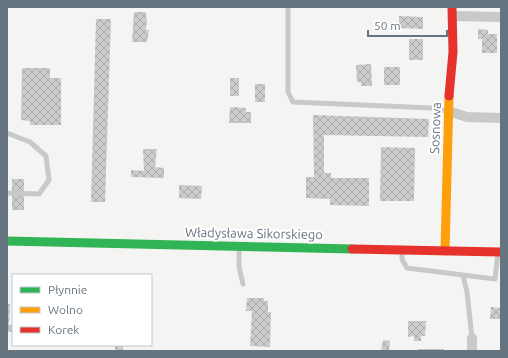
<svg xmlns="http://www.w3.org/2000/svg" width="508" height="358" font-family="Ubuntu,sans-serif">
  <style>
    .building { fill: url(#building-cross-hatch) }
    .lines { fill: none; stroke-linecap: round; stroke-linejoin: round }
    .lane { stroke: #c8caca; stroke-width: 5 }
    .street { stroke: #c8caca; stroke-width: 10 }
    .fast { stroke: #30b455; stroke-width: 9 }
    .slow { stroke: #ff9f0a; stroke-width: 9 }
    .jam { stroke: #e5322d; stroke-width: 9 }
    .labels { text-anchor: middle; stroke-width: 4; stroke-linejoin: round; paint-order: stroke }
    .street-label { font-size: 13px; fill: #667480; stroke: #fff }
  </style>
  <defs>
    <pattern id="building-cross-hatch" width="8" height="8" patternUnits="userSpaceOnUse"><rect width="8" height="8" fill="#cbcccc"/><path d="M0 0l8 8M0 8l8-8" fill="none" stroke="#a9aaab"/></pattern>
  </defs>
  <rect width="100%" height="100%" fill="#f4f4f2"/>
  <g class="building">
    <polygon points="134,12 146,12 147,25 146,25 146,30 149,30 147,42 132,42"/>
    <polygon points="399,16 423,17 423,29 399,28"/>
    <polygon points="96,19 111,19 105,202 91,202"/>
    <polygon points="478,29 488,30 488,34 497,34 497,53 482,53 482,39 478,39"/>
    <rect x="409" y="39" width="14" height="21"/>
    <polygon points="371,64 372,86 361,86 361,82 357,82 356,65"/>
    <rect x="384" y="67" width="16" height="18"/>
    <polygon points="22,68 50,68 50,78 61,78 61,125 30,125 30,121 21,120"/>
    <rect x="230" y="78" width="9" height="18"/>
    <rect x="255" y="84" width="10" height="18"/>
    <polygon points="230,107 246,108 246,112 251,112 251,123 229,123"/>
    <polygon points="313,115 429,119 428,137 324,135 324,173 331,173 331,178 369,178 369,206 330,205 330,199 306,198 306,177 314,177"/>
    <polygon points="381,147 415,148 414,201 380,201"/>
    <polygon points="143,149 157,149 155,167 164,168 164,178 131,177 131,170 144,171"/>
    <rect x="12" y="179" width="12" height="31"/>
    <polygon points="179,185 202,186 201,199 179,198"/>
    <polygon points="247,298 264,298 264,301 268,301 268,312 271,312 270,347 250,346 252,311 246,311"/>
    <polygon points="7,304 10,304 9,325 13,325 13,332 8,332"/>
    <polygon points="491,307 501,308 501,319 490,319"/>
    <polygon points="408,321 426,321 425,336 421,336 421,341 414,341 414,336 408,337"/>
    <polygon points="383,340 390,341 389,351 381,351"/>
    <rect x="115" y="345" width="8" height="6"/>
    <rect x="418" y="349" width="26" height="2"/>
  </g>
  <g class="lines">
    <g class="lane">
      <polyline points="288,7 288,92 293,102 432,108 447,111"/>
      <polyline points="7,133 30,142 46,156 49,180 39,194 7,193"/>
      <polyline points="239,247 239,267 243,284"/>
      <polyline points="402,251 402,259 407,268 495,279 498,253"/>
      <polyline points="463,276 467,292 472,338"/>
    </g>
    <g class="street">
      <polyline points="453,16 501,17"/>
      <polyline points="448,111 467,117 501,118"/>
      <polyline points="472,351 472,338"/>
    </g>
    <polyline class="fast" points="7,241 352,249"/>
    <polyline class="slow" points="445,251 449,96"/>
    <g class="jam">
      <polyline points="449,96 453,52 452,7"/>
      <polyline points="352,249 501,252"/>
    </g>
  </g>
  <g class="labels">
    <g class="street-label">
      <text transform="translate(435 128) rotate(-88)" y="5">Sosnowa</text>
      <text transform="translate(254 233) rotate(1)" y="5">Władysława Sikorskiego</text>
    </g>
  </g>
  <rect width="508" height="358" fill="none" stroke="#667480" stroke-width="16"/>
  <rect x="12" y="274" width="140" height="72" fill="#ffffff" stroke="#c2c7cc"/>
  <rect x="20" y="287" width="20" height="6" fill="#30b455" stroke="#c2c7cc"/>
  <text x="48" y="294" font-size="12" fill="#667480">Płynnie</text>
  <rect x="20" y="307" width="20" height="6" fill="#ff9f0a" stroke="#c2c7cc"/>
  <text x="48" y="314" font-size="12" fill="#667480">Wolno</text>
  <rect x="20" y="327" width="20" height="6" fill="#e5322d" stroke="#c2c7cc"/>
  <text x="48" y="334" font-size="12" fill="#667480">Korek</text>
  <path d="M368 30v6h79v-6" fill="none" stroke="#667480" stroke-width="2"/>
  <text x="374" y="30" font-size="12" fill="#667480" stroke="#ffffff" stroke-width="3" paint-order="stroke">50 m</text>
</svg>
